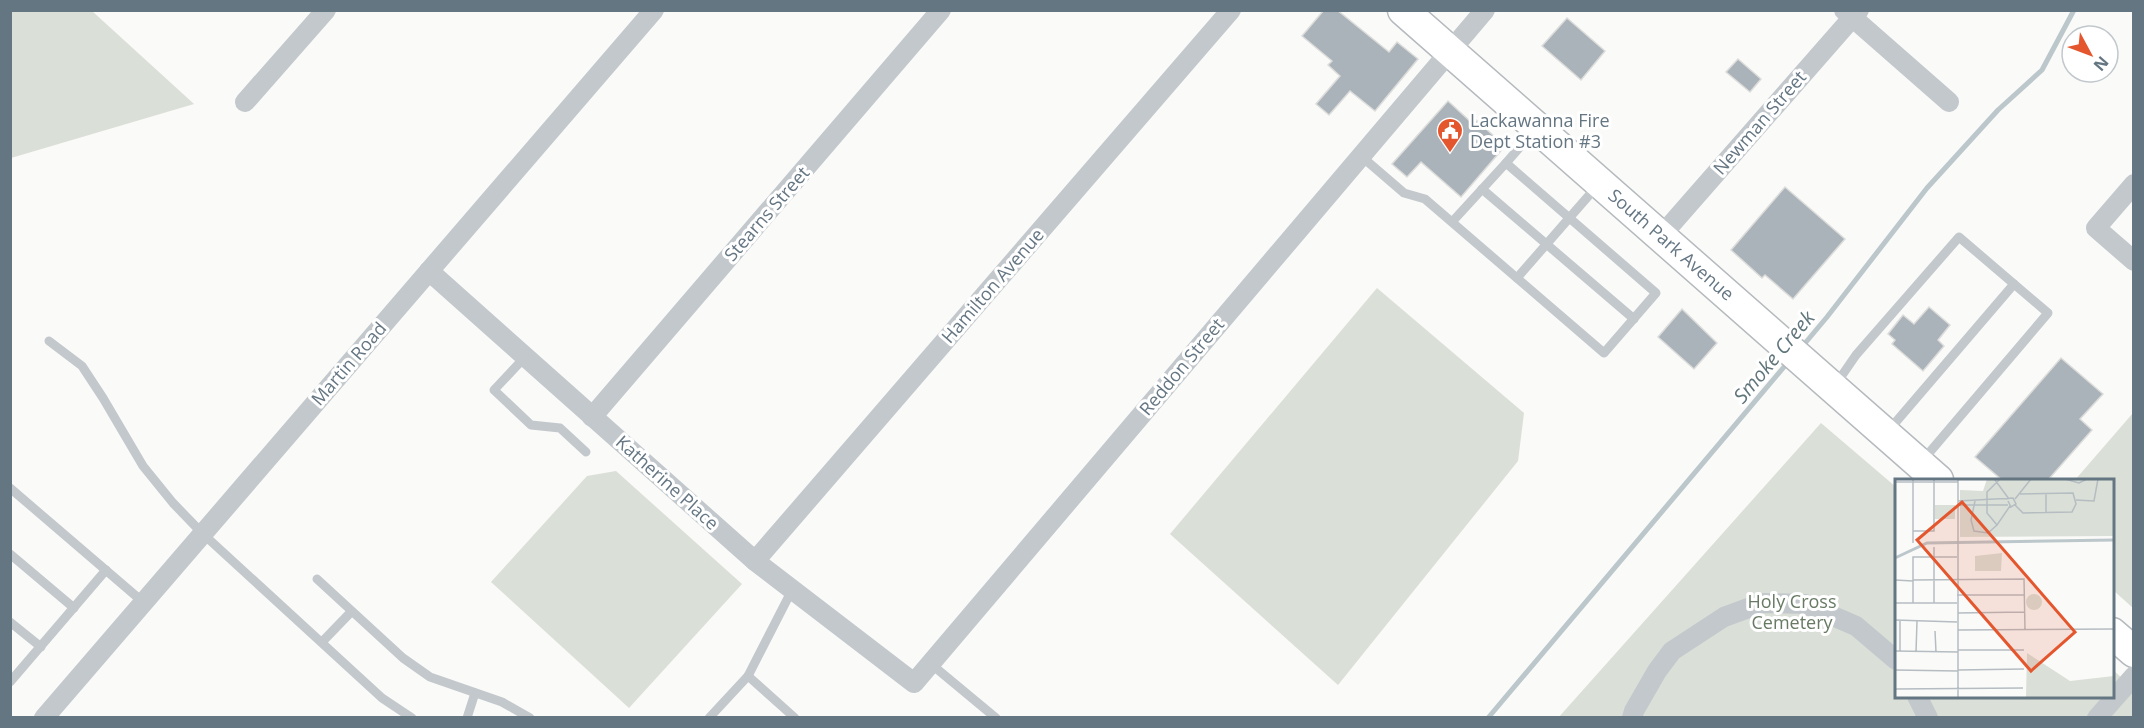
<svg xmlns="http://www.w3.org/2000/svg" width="2144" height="728" font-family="'Open Sans',sans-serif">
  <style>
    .green { fill: #dadfd7 }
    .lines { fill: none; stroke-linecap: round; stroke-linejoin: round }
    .stream { stroke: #bbc7cb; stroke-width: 5 }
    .building { fill: #aab3b9; stroke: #dcdcda; stroke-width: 1.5 }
    .primary-casing { stroke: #b5babe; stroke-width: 33 }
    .lane { stroke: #c3c8cc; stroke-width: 9 }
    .street { stroke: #c3c8cc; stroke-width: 20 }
    .primary { stroke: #fff; stroke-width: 30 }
    .labels { text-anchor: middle; stroke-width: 6; stroke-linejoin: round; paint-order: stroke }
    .poi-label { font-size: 18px; fill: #657683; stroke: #fff; text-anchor: start }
    .street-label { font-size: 18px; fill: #657683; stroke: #fff }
    .park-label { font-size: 18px; fill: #687a64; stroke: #fff }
    .water-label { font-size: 20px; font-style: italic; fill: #60757c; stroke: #fff }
    .inset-river { fill: none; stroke: #bbc7cb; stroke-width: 3 }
    .inset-road { fill: none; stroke: #b5bdc2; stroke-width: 1.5 }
    .view { fill: #e4572e; fill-opacity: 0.15; stroke: #e4572e; stroke-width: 3 }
    .inset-edge { fill: none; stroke: #657683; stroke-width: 3 }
  </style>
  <rect width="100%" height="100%" fill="#fafaf8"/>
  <g class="green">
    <polygon points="11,10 92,11 194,104 11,158"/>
    <polygon points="1377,288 1524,413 1518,461 1338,685 1170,534"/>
    <polygon points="2133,413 2133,608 2113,590 2112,480 2075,480"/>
    <polygon points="1821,423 1896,487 1896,696 2112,696 2113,670 2133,688 2133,717 1558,718"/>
    <polygon points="616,471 742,584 629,708 491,582 587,476"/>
  </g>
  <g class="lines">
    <g class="stream">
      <polyline points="1801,348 1827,317 1927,188 1998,110 2042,70 2074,10"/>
      <polyline points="1488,718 1789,361"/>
    </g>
  </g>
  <g class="building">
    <polygon points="1324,10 1337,10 1389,52 1397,42 1418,59 1375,111 1350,91 1329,115 1316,104 1340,76 1328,65 1332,61 1302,36"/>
    <polygon points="1567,18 1605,51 1581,80 1542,46"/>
    <polygon points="1738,59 1761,79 1750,92 1726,72"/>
    <polygon points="1448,101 1472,123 1476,120 1505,146 1461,197 1421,162 1407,177 1392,164"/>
    <polygon points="1785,187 1845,239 1793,299 1765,275 1762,278 1731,250"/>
    <polygon points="1929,307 1950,325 1938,340 1944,346 1923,371 1892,344 1895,340 1888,334 1903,315 1914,324"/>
    <polygon points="1682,309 1717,343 1694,369 1658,337"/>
    <polygon points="2061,358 2103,394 2080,419 2092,430 2048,480 2002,480 1975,457"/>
  </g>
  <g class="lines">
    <defs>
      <g id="primary">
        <polyline points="1403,10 1938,480"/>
        <polyline points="2112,633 2134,652"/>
      </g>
    </defs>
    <use href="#primary" class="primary-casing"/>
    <g class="lane">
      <polyline points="1361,156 1404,193 1425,199 1604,353 1656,293 1506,163 1452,222"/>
      <polyline points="1506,163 1534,131"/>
      <polyline points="1482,189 1634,319"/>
      <polyline points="1517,278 1598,185"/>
      <polyline points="49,341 82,366 103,398 143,466 173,503 202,533 382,698 412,718"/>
      <polyline points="525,357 494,390 531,425 560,428 586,452"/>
      <polyline points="1836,384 1856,355 1959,237 2048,313 1923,460"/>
      <polyline points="1889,430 2014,284"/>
      <polyline points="10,488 143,602"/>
      <polyline points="10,554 74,608"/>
      <polyline points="317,579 403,658 430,677 502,702 530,718"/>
      <polyline points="10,622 41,647"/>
      <polyline points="322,642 351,612"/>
      <polyline points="931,664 996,718"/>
      <polyline points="748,676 795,718"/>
      <polyline points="10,682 106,570"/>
      <polyline points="467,718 475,693"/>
      <polyline points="709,718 748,676 792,590"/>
    </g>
    <g class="street">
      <polyline points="1844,10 1949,102"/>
      <polyline points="245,102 326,10"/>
      <polyline points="2134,184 2096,228 2134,261"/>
      <polyline points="1661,236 1859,10"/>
      <polyline points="429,271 755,561 914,683 1485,10"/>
      <polyline points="592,417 941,10"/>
      <polyline points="755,561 1231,10"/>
      <polyline points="1917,696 1928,718"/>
      <polyline points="44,718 654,10"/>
      <polyline points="1632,718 1634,711 1657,671 1672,651 1724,617 1762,603 1805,604 1856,626 1896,660"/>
      <polyline points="2097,718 2134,676"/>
    </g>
    <use href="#primary" class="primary"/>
  </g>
  <defs>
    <symbol id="civic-pin" viewBox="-11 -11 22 30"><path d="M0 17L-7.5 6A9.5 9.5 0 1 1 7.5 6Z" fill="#e4572e" stroke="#fff"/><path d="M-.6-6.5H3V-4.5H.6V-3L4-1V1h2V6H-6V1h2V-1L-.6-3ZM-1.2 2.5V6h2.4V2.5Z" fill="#fff"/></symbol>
  </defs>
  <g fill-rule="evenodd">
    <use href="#civic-pin" x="1435" y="116" width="30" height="40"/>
  </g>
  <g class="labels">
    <g class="poi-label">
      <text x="1470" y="127">Lackawanna Fire<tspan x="1470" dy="21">Dept Station #3</tspan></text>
    </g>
    <g class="street-label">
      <text transform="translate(1760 123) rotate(-49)" y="6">Newman Street</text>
      <text transform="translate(767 214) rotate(-49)" y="6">Stearns Street</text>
      <text transform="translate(1671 245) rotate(41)" y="6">South Park Avenue</text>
      <text transform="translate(993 286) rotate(-49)" y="6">Hamilton Avenue</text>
      <text transform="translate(349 364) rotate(-49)" y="6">Martin Road</text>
      <text transform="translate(1182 367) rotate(-50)" y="6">Reddon Street</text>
      <text transform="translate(667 483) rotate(42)" y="6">Katherine Place</text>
    </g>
    <g class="park-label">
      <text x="1792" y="608">Holy Cross<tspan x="1792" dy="21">Cemetery</tspan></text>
    </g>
    <g class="water-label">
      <text transform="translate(1774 357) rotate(-50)" y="7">Smoke Creek</text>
    </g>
  </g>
  <g transform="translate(1895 479)">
    <rect width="219" height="219" fill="#fafaf8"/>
    <path d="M92,0H219V57L65,58V11L88,12ZM40,26H60V40H40ZM107,74L106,92H80V77ZM131 123a8 8 0 1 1 16 0a8 8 0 1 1-16 0ZM132,174L175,202L219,197V219H131Z" fill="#dadfd7"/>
    <path class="inset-river" d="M0,79L32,64L219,61"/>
    <path class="inset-road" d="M63,0V219M105,0L92,13V34L102,46L115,27M170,0L184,4L192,0M100,1L114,20M0,3H63M151,14V34M120,20L136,0M181,21L199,22L203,0M63,22L118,19L121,25L116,28L113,22M80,22L76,41L79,52L93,54L102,46M63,26H113M120,26L128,34L177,33L181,25L178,14L125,15M18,52H39V0M18,64V0M39,68V124M0,101L18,102M18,101L129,100L130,151M62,116H130M0,124H62M18,124V78H62M63,134L130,133M0,141L62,143M63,151L219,150M40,152L41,173M63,171H129M0,172L63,173M5,172V141M21,173L22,142M0,191L63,192M63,191L129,190M0,210L128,209"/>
    <path class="view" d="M67,23L180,153L136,192L22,61Z"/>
    <rect width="219" height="219" class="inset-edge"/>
  </g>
  <rect width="2144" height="728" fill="none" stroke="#657683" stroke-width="24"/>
  <g transform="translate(2090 54) rotate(131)"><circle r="28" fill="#ffffff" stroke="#c1c8cd" stroke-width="1.5"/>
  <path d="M0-4.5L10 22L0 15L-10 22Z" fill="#e4572e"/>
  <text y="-9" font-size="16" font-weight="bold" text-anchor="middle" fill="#657683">N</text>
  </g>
</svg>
